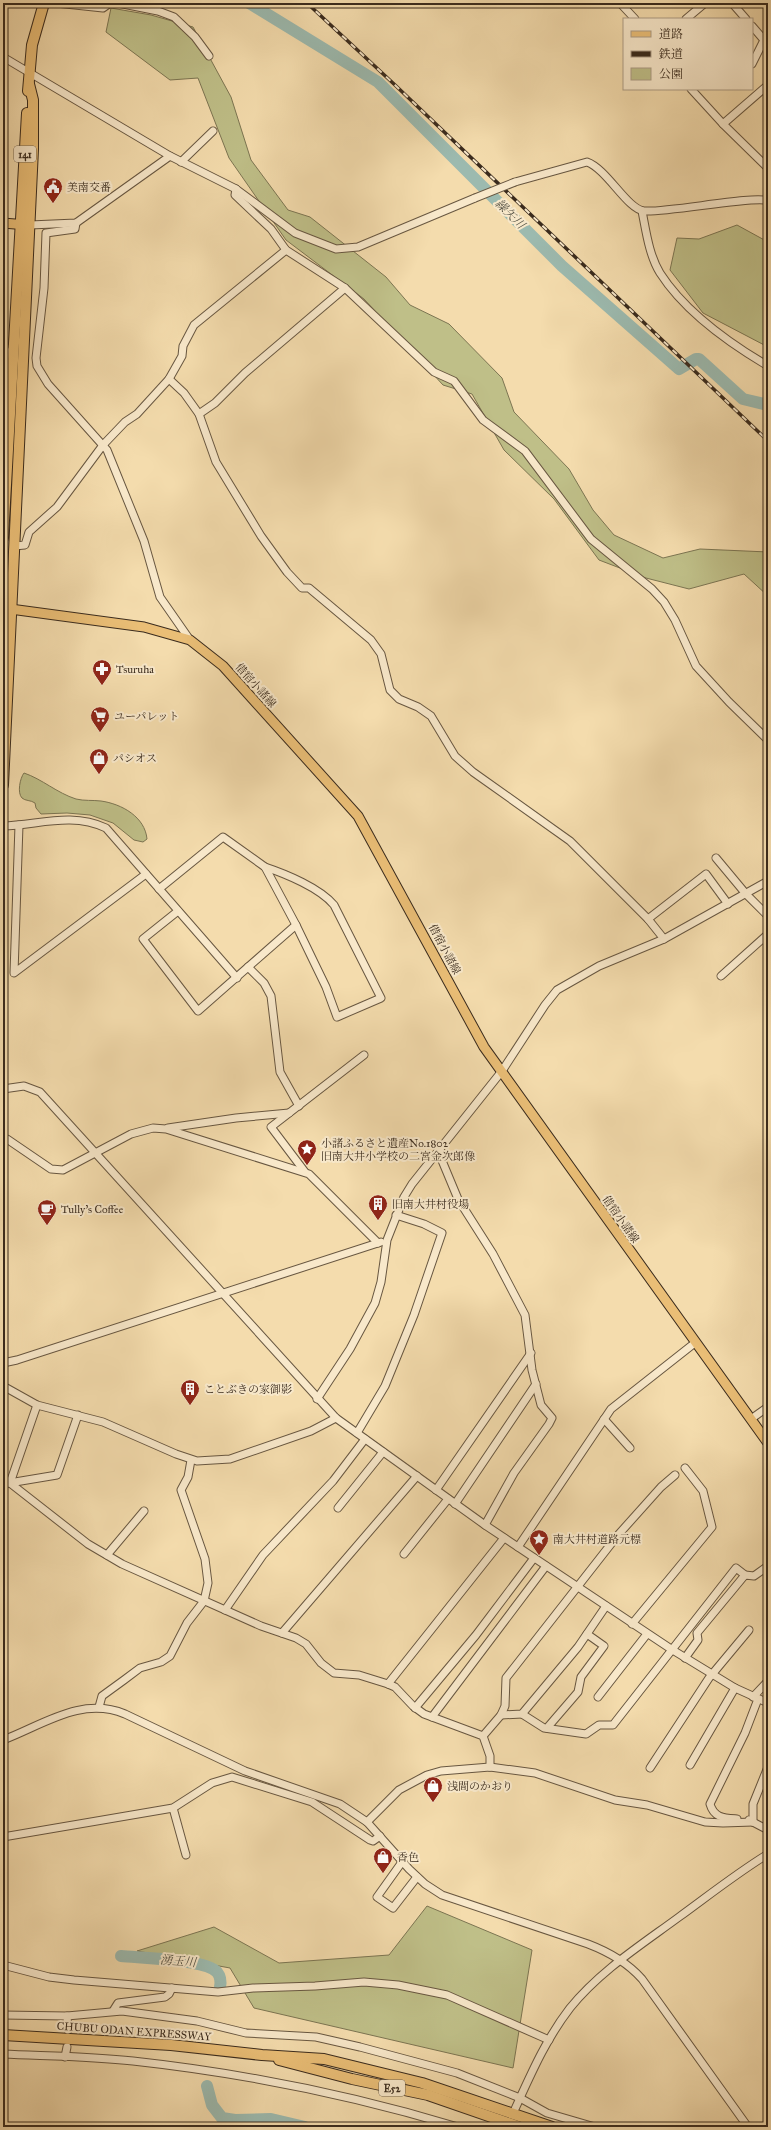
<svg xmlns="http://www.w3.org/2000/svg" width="771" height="2130" font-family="'IM FELL Great Primer','Noto Serif JP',serif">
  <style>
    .green { fill: #bfbf88; stroke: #7c7552 }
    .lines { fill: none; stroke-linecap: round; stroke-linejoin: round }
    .river { stroke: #9cbaaf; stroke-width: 12 }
    .minor-casing { stroke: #685741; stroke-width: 9 }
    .major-casing { stroke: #3a2b1d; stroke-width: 11 }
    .highway-casing { stroke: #3a2b1d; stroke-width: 12 }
    .minor { stroke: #f8e8ca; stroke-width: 7 }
    .major { stroke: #eabe76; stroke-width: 9 }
    .highway { stroke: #eabe76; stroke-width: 10 }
    .rail-casing { stroke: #3a2b1d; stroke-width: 3.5 }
    .rail { stroke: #f8e8ca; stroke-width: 2; stroke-dasharray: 6; stroke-linecap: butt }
    .minor-bridge-casing { stroke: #685741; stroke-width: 9; stroke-linecap: butt }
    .minor-bridge { stroke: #f8e8ca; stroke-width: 7 }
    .labels { text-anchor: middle; stroke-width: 4; stroke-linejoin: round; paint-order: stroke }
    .shield { fill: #f8e8ca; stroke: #736451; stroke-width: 1 }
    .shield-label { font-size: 10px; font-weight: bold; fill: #3a2b1d }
    .poi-label { font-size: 11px; fill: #3a2b1d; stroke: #f8e8ca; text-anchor: start }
    .street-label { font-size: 11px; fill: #3a2b1d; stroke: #f8e8ca }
    .water-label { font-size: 12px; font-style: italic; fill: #524f42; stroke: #f8e8ca }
  </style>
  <rect width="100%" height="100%" fill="#f4dcad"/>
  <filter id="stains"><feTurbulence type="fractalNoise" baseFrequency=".005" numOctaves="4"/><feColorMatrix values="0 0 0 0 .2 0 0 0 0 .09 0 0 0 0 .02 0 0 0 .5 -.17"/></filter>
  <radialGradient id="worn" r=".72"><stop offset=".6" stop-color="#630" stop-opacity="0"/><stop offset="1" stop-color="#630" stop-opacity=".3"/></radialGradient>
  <g class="green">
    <polygon points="111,8 151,15 193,27 231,97 251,160 288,210 310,217 386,277 410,305 449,324 502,378 514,412 569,469 593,510 614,535 663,558 700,549 768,552 768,596 744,574 689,589 646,578 599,560 554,499 504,450 472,394 443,385 364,299 286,240 229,158 198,78 170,80 106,32"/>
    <polygon points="737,225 768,242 768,347 703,313 670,270 677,238 699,239"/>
    <path d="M24,773C42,779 57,793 76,799C84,801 93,800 101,801C122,804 145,817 147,839L143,842L134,840L113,823L90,815L67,813L41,814L36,808L35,803C31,800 25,801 22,798C17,793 20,778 24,773Z"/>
    <polygon points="427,1906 532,1950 513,2068 254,2008 230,1968 137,1951 214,1927 279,1963 389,1955"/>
  </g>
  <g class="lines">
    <g class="river">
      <polyline points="249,3 378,82 562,266 679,369 696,359 699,359 743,399 768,405"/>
      <path d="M121,1956C140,1958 206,1959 217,1972C221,1977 221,1982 220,1987"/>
      <polyline points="207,2086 212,2105 222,2118 235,2120 271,2119 305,2127"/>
    </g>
    <defs>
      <g id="minor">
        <polyline points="56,3 103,8 110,3"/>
        <polyline points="118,3 158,11 174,17 195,37 209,56"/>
        <polyline points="620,3 635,19"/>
        <polyline points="732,3 746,19"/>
        <polyline points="686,19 705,3"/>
        <polyline points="752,26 764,40 752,64"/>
        <polyline points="3,57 170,156"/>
        <polyline points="691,89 723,124 768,168"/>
        <polyline points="723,124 768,85"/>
        <polyline points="181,162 213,131"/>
        <path d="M515,182L587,162C607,169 627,209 644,211C666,213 757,195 768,201"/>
        <polyline points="236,189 235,195 271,229 286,250 345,288 434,372 454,381 483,420 525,451 591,539 652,589 664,602 675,620 696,666 729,702 768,740"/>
        <path d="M642,211C646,231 649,255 660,273C685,312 729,343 768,366"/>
        <polyline points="76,223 75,229 46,233 44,288 36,358 37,366 48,384 107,450 144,541 160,597 190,640"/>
        <polyline points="30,225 76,223 170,156 236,189 295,233 336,249 358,247 475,198"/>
        <polyline points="3,332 5,349 12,361"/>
        <polyline points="169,379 184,393 199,414 216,462 261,536 287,572 302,588 309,588 371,640 381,654 390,690 399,699 418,707 431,716 455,756 473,772 570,841 648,919 664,939"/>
        <polyline points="199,414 215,403 245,373 345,288"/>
        <polyline points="14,546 25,545 29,532 57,507 103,445 125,422 137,414 169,379 182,356 183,346 194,325 286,250"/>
        <polyline points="19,825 14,973 146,874"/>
        <path d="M3,826C39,825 71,812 106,828L237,978"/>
        <polyline points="716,858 746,894 768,916"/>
        <path d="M265,867C286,874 320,888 334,905L381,998L337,1017L326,987L296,925"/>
        <polyline points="159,889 223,837 265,867 296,925 198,1011 143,939 178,911"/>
        <polyline points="648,919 706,874 728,904"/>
        <polyline points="248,967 264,983 271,996 280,1072 299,1106"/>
        <polyline points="721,976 768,934"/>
        <polyline points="3,1089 24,1086 40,1092 336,1418 485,1525 671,1649 735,1688 768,1703"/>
        <polyline points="168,1128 236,1118 289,1113"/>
        <polyline points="7,1139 51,1169 63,1170 131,1134 153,1128 166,1129 309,1174 378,1243"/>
        <polyline points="438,1151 458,1199 493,1254 525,1315 532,1370 541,1405 552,1418 549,1424 514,1473 485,1525"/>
        <polyline points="305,1172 271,1127 364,1055"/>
        <polyline points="3,1363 17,1360 381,1242"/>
        <polyline points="3,1386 37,1405 103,1422 176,1454 197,1461 230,1459 311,1431 336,1418"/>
        <polyline points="317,1399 350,1349 375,1303 381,1282 387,1240 404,1197 412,1184 502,1071 545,1005 557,990 599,966 664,939 768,881"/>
        <polyline points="37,1405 10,1483 88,1544 122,1564 261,1626 296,1638 306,1644 321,1663 334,1673 359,1675 388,1684 395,1687 413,1706 424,1714 483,1736 490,1756 490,1767"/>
        <polyline points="604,1419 630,1448"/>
        <polyline points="751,1419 768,1407"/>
        <polyline points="357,1433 385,1386 414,1315 442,1233 424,1224 396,1215"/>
        <polyline points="3,1484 57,1475 78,1415"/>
        <polyline points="436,1490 531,1353"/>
        <polyline points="455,1504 536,1384"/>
        <polyline points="338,1508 383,1452"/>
        <polyline points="518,1547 611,1409 696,1342"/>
        <polyline points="404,1554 448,1499"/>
        <polyline points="107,1555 144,1511"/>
        <polyline points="225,1610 263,1555 333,1481 365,1439"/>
        <polyline points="632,1624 712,1527 703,1491 685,1468"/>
        <polyline points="282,1633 417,1476"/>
        <polyline points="685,1658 698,1640 697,1633 745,1575 754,1576 768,1566"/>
        <polyline points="388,1684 504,1538"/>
        <polyline points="598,1697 647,1634"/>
        <polyline points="753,1697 768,1681"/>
        <polyline points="99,1707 102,1696 124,1680 140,1668 161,1662 170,1656 187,1623 204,1601 208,1583 205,1559 181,1490 188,1477 191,1460"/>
        <polyline points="415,1708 476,1635 534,1558"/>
        <polyline points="522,1714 544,1728 586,1734 599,1725 613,1725 736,1568 745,1575"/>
        <polyline points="501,1715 522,1714 578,1647 606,1606"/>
        <polyline points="432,1717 546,1566"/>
        <polyline points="547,1728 578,1692 581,1677 604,1646 587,1634"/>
        <polyline points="483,1736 501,1715 505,1706 506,1678 618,1535 661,1487 675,1475"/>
        <path d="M3,1740C43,1725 81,1696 125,1714L245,1771L340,1804L367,1822L409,1869L425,1884L442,1895L588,1944C609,1952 627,1962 642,1979L748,2127"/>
        <polyline points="690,1765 735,1688"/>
        <polyline points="650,1768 709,1678 749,1630"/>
        <polyline points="173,1808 186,1855"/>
        <path d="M737,1819C724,1818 714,1818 710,1804L745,1733L758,1699"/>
        <polyline points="749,1820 768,1830"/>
        <polyline points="367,1822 399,1790 427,1775 441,1771 490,1767 535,1773 615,1800 647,1805 705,1822 723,1823 753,1822"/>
        <polyline points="753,1822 753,1804 768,1767"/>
        <polyline points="3,1837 173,1808 212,1783 232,1777 312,1802 370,1840 373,1841 380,1836"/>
        <polyline points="402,1862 377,1897 393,1908 417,1877"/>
        <polyline points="3,1965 49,1977 74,1980 218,1992 253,1988 315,1986 364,1982 398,1985 447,1995 549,2040"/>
        <polyline points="113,2011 118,2003 165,1997 169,1994 172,1988"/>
        <polyline points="3,2015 67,2016 122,2011 197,2021 246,2033 316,2037 360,2047 457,2073 520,2098 547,2113 595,2127"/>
        <polyline points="67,2016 68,2030"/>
        <path d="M3,2054C46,2056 90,2056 133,2061C242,2073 352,2095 458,2127"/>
        <polyline points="65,2057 67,2047"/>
        <path d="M515,2109C531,2074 546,2039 570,2008C600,1971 641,1945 679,1917C708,1896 737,1873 768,1854"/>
      </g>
      <g id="major">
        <polyline points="3,223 27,225"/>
        <polyline points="3,608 144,627 190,640 223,666 358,816 484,1047 768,1443"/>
      </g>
      <g id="highway">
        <polyline points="28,91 32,45 44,3"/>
        <polyline points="3,538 27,113"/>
        <polyline points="3,785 33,149 33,100 29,84"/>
        <polyline points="3,2035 171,2045 262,2055 324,2059 422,2083 552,2127"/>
        <polyline points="279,2060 352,2079 428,2095 520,2127"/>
      </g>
    </defs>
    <use href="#minor" class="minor-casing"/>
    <use href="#major" class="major-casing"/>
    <use href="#highway" class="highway-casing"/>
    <use href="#minor" class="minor"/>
    <use href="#major" class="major"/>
    <use href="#highway" class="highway"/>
    <defs>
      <polyline id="rail" points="307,3 395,85 768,441"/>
    </defs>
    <use href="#rail" class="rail-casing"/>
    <use href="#rail" class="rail"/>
    <defs>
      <polyline id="minor-bridge" points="475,198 515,182"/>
    </defs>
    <use href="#minor-bridge" class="minor-bridge-casing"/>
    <use href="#minor-bridge" class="minor-bridge"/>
  </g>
  <defs>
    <symbol id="civic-pin" viewBox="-11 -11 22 30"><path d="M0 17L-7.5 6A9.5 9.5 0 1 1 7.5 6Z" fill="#8f2418" stroke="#f8e8ca"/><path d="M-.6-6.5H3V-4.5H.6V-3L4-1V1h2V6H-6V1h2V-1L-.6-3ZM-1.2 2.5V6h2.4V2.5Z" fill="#fff"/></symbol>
    <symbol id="pharmacy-pin" viewBox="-11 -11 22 30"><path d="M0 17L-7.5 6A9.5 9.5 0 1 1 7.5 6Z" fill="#8f2418" stroke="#f8e8ca"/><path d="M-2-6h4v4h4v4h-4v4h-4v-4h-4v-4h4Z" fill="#fff"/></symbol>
    <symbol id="supermarket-pin" viewBox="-11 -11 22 30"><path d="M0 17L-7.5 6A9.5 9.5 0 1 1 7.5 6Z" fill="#8f2418" stroke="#f8e8ca"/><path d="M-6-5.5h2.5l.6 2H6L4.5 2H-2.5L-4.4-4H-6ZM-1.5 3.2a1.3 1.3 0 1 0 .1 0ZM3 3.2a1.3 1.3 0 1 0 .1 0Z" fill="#fff"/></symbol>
    <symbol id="shop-pin" viewBox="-11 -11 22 30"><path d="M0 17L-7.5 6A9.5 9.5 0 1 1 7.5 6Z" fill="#8f2418" stroke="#f8e8ca"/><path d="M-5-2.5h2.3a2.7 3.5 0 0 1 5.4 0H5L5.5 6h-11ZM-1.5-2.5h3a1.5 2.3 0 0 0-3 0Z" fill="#fff"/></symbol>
    <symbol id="sight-pin" viewBox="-11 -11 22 30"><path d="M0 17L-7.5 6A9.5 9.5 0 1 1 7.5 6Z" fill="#8f2418" stroke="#f8e8ca"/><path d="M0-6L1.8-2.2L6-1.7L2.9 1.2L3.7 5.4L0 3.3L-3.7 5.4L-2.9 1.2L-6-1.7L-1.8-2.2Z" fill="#fff"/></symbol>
    <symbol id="building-pin" viewBox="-11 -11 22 30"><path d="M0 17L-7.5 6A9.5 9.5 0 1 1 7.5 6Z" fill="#8f2418" stroke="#f8e8ca"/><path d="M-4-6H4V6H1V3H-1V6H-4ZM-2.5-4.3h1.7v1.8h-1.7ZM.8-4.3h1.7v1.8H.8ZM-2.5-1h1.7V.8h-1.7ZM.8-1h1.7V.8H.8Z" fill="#fff"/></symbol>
    <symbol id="cafe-pin" viewBox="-11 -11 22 30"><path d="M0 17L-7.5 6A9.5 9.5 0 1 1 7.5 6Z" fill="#8f2418" stroke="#f8e8ca"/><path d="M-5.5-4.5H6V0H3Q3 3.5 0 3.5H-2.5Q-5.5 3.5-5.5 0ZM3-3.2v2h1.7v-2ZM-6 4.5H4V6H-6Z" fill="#fff"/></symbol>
  </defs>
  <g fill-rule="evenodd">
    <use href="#civic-pin" x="42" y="176" width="22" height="30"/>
    <use href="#pharmacy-pin" x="91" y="658" width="22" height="30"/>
    <use href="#supermarket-pin" x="89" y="705" width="22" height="30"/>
    <use href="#shop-pin" x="88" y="747" width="22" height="30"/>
    <use href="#sight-pin" x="296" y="1138" width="22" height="30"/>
    <use href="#building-pin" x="367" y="1193" width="22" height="30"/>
    <use href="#cafe-pin" x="36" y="1198" width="22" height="30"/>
    <use href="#building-pin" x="179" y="1378" width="22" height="30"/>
    <use href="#sight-pin" x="528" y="1528" width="22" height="30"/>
    <use href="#shop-pin" x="422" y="1775" width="22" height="30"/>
    <use href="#shop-pin" x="372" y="1846" width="22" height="30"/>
  </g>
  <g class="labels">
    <g class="shield">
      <rect x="14" y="146" width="22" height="16" rx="3"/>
      <rect x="379" y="2080" width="26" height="16" rx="3"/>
    </g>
    <g class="shield-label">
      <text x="25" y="158">141</text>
      <text x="392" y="2092">E52</text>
    </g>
    <g class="poi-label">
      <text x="67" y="191">美南交番</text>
      <text x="116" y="673">Tsuruha</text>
      <text x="114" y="720">ユーパレット</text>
      <text x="113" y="762">パシオス</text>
      <text x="321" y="1147">小諸ふるさと遺産No.1802<tspan x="321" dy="13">旧南大井小学校の二宮金次郎像</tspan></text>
      <text x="392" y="1208">旧南大井村役場</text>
      <text x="61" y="1213">Tully's Coffee</text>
      <text x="204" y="1393">ことぶきの家御影</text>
      <text x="553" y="1543">南大井村道路元標</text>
      <text x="447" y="1790">浅間のかおり</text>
      <text x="397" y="1861">香色</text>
    </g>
    <g class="street-label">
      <text transform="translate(256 685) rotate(48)" y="4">借宿小諸線</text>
      <text transform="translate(445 949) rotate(62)" y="4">借宿小諸線</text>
      <text transform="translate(621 1219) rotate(55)" y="4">借宿小諸線</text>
      <text transform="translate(134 2031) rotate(4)" y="4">CHUBU ODAN EXPRESSWAY</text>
    </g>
    <g class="water-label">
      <text transform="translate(510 214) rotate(45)" y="4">繰矢川</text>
      <text transform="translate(178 1961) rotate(5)" y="4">湧玉川</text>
    </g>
  </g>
  <rect width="771" height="2130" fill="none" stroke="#f4dcad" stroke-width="16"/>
  <rect x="4" y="4" width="763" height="2122" fill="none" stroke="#3a2b1d" stroke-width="2"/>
  <rect x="8" y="8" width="755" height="2114" fill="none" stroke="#3a2b1d"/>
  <rect x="623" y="18" width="130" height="72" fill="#f8e8ca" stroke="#ac9c85"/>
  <rect x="631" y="31" width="20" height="6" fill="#eabe76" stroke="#ac9c85"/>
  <text x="659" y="38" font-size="12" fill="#3a2b1d">道路</text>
  <rect x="631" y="51" width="20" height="6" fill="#3a2b1d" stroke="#ac9c85"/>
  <text x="659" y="58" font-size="12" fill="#3a2b1d">鉄道</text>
  <rect x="631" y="68" width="20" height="12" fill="#bfbf88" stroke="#ac9c85"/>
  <text x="659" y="78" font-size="12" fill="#3a2b1d">公園</text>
  <rect width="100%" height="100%" filter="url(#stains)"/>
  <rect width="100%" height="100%" fill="url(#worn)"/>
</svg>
